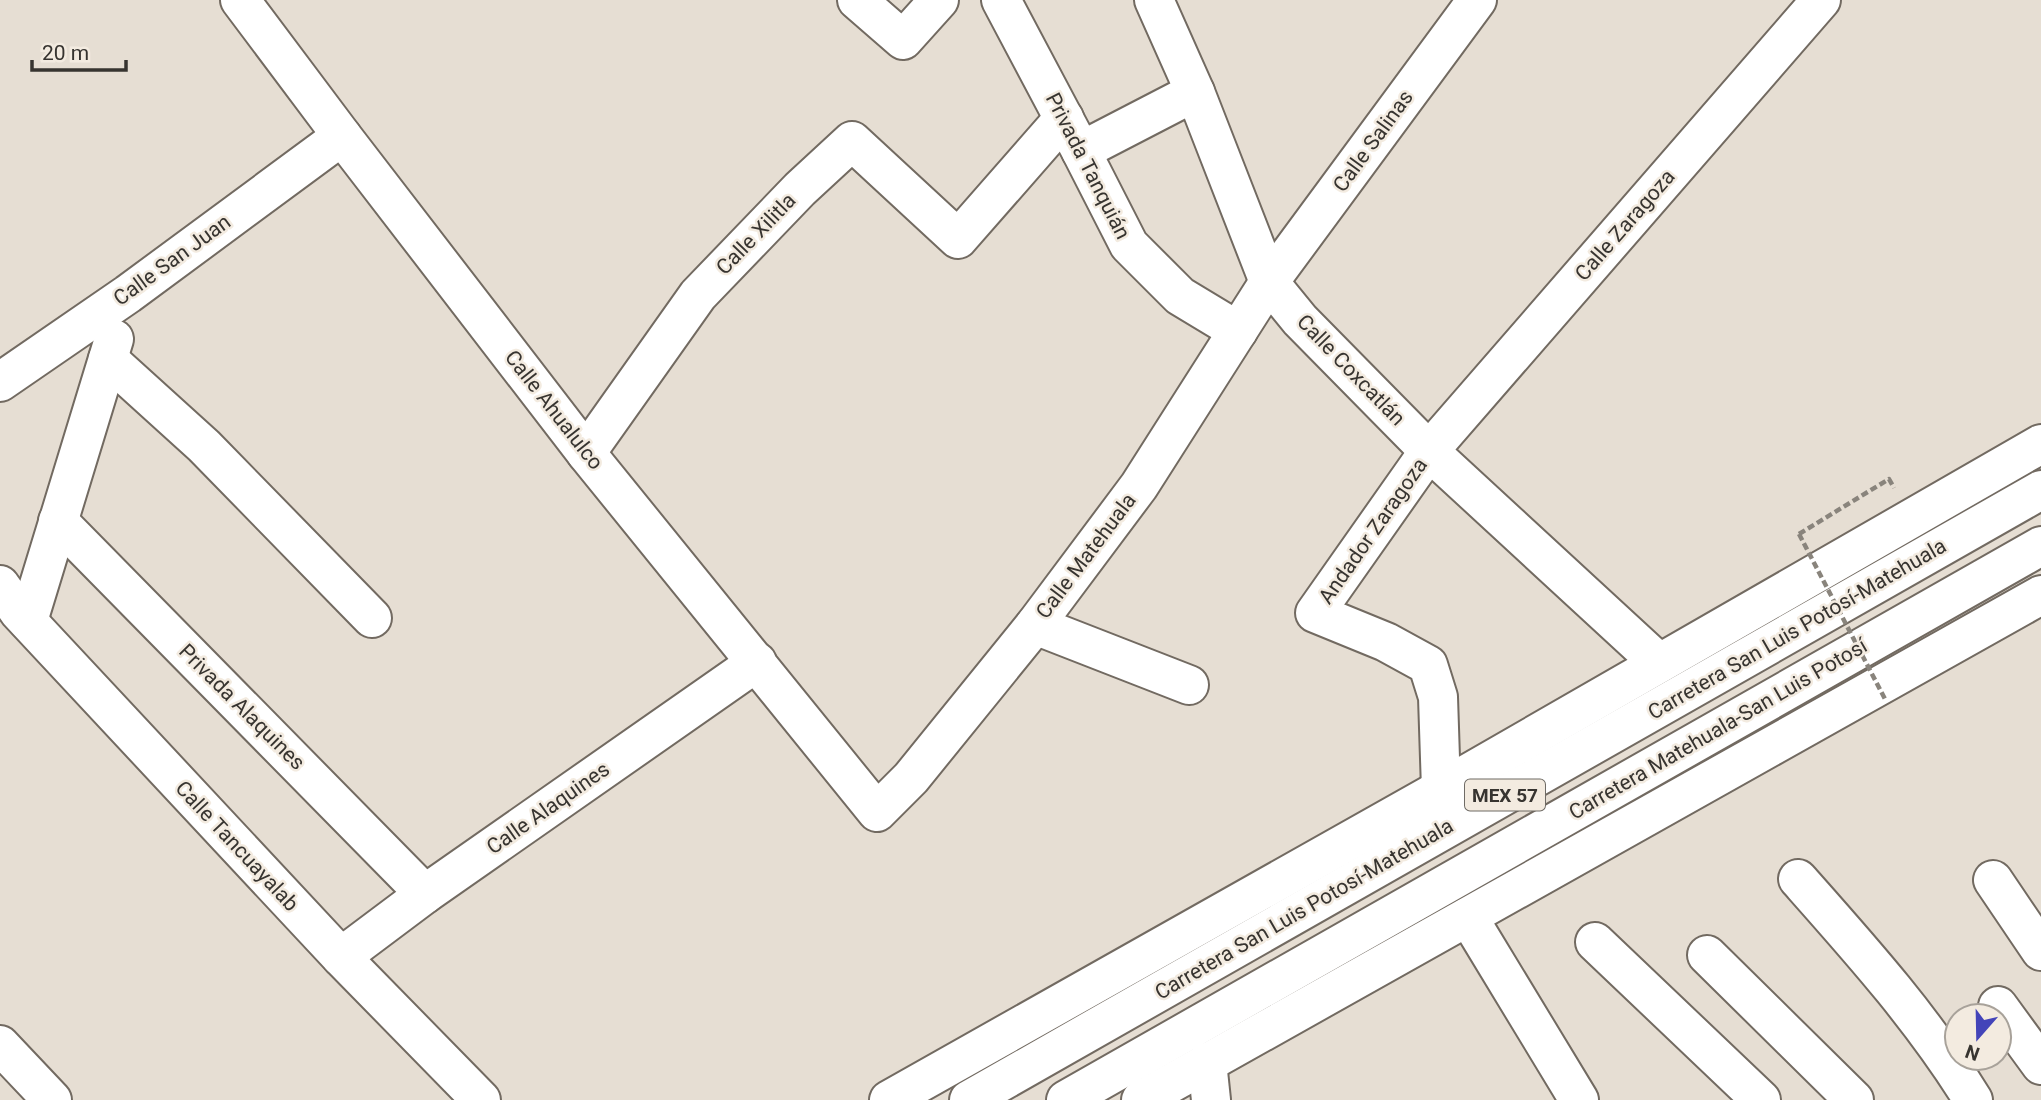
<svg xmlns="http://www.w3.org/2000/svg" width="2041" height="1100" font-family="Roboto,sans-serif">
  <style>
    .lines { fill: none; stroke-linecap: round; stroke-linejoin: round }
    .minor-casing { stroke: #726a61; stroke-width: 42 }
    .highway-casing { stroke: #726a61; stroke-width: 42 }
    .path { stroke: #89847c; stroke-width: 4.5; stroke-dasharray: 7 3.5; stroke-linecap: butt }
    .minor { stroke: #fff; stroke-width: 38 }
    .highway { stroke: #fff; stroke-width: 38 }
    .path-bridge { stroke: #89847c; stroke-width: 4.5; stroke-dasharray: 7 3.5; stroke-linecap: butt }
    .labels { text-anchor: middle; stroke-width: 5; stroke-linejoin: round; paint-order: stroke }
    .shield { fill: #f3ebe0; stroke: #6f6b65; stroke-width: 2 }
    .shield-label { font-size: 19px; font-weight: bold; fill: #373430 }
    .street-label { font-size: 21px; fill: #373430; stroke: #f3ebe0 }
  </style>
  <rect width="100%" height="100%" fill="#e6ded3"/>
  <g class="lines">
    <defs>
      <g id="minor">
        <polyline points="240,0 342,136 586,453 877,812 911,778 1035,625 1139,486 1269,282 1477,0"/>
        <polyline points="857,0 903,40 939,0"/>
        <polyline points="1001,0 1081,151 1129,245 1180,296 1238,331"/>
        <polyline points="1154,0 1195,92 1269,282 1300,320 1429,451 1659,663"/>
        <polyline points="1081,151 1195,92"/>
        <polyline points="108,359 204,446 372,618"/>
        <polyline points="0,382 128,294 342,136"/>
        <polyline points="586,453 698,295 800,189 852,141 958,239 1064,118"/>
        <polyline points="58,521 425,894"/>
        <polyline points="0,585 19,612 341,957 481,1100"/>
        <polyline points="28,621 114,339"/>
        <polyline points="1035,625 1189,685"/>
        <polyline points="1441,789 1438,697 1428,665 1386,642 1315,613 1429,451 1821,0"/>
        <path d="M1798,879C1861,950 1923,1019 1973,1100"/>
        <polyline points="1993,880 2041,951"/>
        <polyline points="1468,917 1579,1100"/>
        <polyline points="1595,942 1761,1100"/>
        <polyline points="1707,955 1854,1100"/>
        <polyline points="341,957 425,894 757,662"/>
        <polyline points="1998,1006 2041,1065"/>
        <polyline points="0,1045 52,1100"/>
        <polyline points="1207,1062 1211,1100"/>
        <polyline points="889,1100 1441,789 2041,444"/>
        <polyline points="1141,1100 2041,595"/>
      </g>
      <g id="highway">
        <polyline points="969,1100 2041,490"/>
        <polyline points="1066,1100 2041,546"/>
      </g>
    </defs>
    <use href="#minor" class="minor-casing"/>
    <use href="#highway" class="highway-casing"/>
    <polyline class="path" points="1799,534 1889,479 1894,488"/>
    <use href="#minor" class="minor"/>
    <use href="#highway" class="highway"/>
    <polyline class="path-bridge" points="1799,534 1885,699"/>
  </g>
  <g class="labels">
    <rect class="shield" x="1465" y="779.5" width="80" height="31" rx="5"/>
    <g class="shield-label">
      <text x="1505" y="802">MEX 57</text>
    </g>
    <g class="street-label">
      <text transform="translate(1373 141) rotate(-54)" y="7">Calle Salinas</text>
      <text transform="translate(1088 166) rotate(63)" y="7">Privada Tanquián</text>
      <text transform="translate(1625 225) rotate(-49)" y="7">Calle Zaragoza</text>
      <text transform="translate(756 234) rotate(-46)" y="7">Calle Xilitla</text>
      <text transform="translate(172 260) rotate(-36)" y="7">Calle San Juan</text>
      <text transform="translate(1351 370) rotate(46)" y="7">Calle Coxcatlán</text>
      <text transform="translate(554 410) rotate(52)" y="7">Calle Ahualulco</text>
      <text transform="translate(1373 531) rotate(-55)" y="7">Andador Zaragoza</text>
      <text transform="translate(1086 556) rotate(-53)" y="7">Calle Matehuala</text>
      <text transform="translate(1797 629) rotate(-30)" y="7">Carretera San Luis Potosí-Matehuala</text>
      <text transform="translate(242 707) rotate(45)" y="7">Privada Alaquines</text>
      <text transform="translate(1718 729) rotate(-30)" y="7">Carretera Matehuala-San Luis Potosí</text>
      <text transform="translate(548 808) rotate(-35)" y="7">Calle Alaquines</text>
      <text transform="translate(237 846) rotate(47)" y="7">Calle Tancuayalab</text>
      <text transform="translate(1304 909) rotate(-30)" y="7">Carretera San Luis Potosí-Matehuala</text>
    </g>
  </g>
  <g transform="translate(1978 1037) rotate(200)"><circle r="33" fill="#f3ebe0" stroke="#a8a29a" stroke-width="2"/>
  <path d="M0-5L12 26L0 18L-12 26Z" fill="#4344b9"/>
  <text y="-10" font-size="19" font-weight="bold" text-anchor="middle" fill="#373430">N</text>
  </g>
  <path d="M32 60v10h94v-10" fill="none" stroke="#373430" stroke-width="3.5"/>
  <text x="42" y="60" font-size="21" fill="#373430" stroke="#f3ebe0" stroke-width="5" paint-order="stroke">20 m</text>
</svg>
